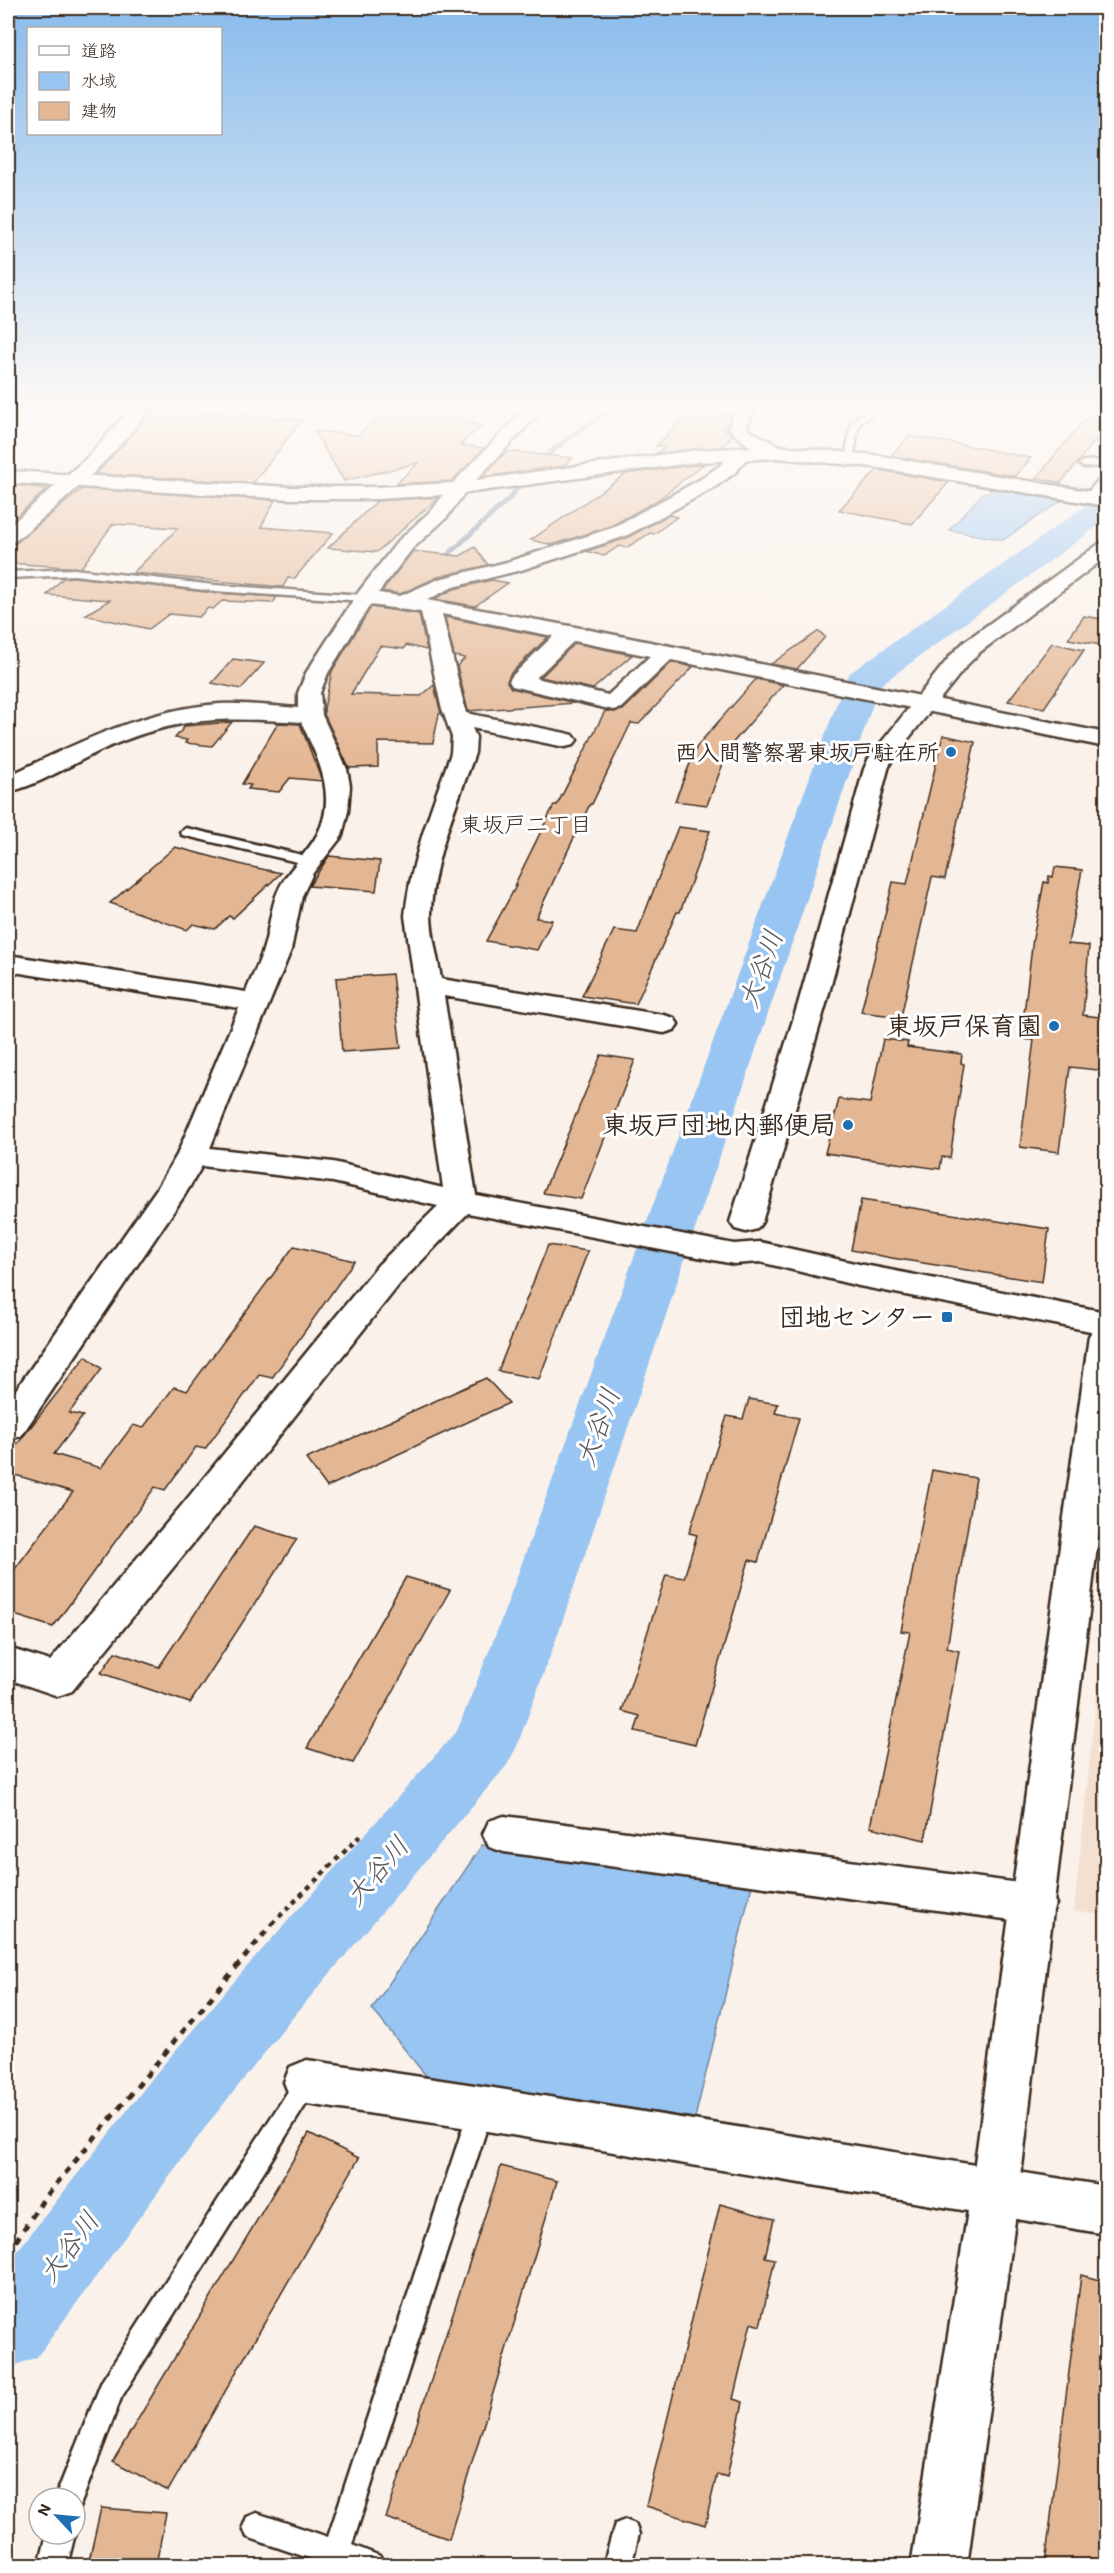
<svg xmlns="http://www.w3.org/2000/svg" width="1114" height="2573" font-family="Itim,'Klee One',sans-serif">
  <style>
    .built { fill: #f3e0d0 }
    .water { fill: #98c5f2; stroke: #73879d; stroke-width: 1.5 }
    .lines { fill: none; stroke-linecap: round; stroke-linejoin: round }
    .stream { stroke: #73879d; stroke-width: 5 }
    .river { fill: #98c5f2; fill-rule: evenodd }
    .building { fill: #e4b794; stroke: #3b2a1e; stroke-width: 1.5 }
    .service-casing { stroke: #3b2a1e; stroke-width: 5 }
    .minor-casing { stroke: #3b2a1e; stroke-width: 5 }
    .tertiary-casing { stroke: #3b2a1e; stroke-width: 5 }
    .path-far1 { stroke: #3b2a1e; stroke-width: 4.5; stroke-dasharray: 5 5; stroke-linecap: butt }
    .path { stroke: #3b2a1e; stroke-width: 5; stroke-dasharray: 7 7; stroke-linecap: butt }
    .service { fill: #fff; fill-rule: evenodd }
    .minor { fill: #fff; fill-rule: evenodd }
    .tertiary { fill: #fff; fill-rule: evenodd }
    .poi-dot { fill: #1f6fb2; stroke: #fff; stroke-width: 2 }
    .labels { text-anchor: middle; stroke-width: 6; stroke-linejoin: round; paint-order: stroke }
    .far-poi-label { font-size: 22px; font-weight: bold; fill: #3b2a1e; stroke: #fff; text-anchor: end }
    .far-neighbourhood-label { font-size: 22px; fill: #3b2a1e; stroke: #fff }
    .poi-label { font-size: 26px; font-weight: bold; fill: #3b2a1e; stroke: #fff; text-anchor: end }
    .water-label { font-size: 27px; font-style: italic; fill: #57585e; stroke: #fff }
  </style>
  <rect width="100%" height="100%" fill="#faf1ea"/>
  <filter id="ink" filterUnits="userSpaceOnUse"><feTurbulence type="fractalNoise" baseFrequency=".0167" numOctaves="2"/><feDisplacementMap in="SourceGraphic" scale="12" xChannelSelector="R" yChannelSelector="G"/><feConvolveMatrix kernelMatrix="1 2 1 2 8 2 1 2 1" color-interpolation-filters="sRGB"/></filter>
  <g filter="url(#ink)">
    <polygon class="built" points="1106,1602 1106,1915 1074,1911"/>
    <g class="water">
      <polygon points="992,488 1061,501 1003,540 949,530 984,492 988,493"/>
      <polygon points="482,1845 752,1885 695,2118 427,2077 372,2009"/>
    </g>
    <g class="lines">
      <path class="stream" d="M440,562L511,497C535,459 578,429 617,407"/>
      <polygon class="river" points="1106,497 1106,520 879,686 558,1634 517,1746 507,1765 294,2016 210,2121 37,2357 8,2368 8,2263 158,2071 244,1970 457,1731 496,1634 845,681 850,673 1095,499"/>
    </g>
    <g class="building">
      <polygon points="156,407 197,407 192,411 303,420 293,429 295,429 253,483 96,474"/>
      <polygon points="388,407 455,407 450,410 477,414 467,423 482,425 460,445 484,448 452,481 396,484 418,463 344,481 314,431 359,435"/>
      <polygon points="1094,408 1107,418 1107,426 1061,483 1036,478"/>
      <polygon points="701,410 732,414 724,430 729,431 733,435 722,447 655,454 665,447 656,446 681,421 685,412 700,413"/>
      <polygon points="909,436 970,446 1031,458 1015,476 891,456"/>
      <polygon points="507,451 573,458 563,466 482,477"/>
      <polygon points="704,464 656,501 611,526 552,545 531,540 626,474"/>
      <polygon points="877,470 949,482 912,524 839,510"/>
      <polygon points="8,485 25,486 47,489 8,524"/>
      <polygon points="82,489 275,500 261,527 333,533 294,579 288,578 283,587 133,573 178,528 113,524 81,568 8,563 8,545 16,543"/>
      <polygon points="439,497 377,552 328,548 377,501"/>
      <polygon points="668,515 677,517 654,534 650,533 626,548 619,546 604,556 586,551 581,553 627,538"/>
      <polygon points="475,547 488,565 438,577 400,594 382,591 413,551 460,556"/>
      <polygon points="74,577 214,593 277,597 273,603 222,601 213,609 208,608 199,617 169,614 149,629 85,615 110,600 47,595 63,578"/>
      <polygon points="492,580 508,583 475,606 434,599 454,589"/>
      <polygon points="371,607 419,614 427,650 406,645 404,649 380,646 351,694 421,696 434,685 441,713 439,714 433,743 378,742 378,767 349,768 324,714 324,708 332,671"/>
      <polygon points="1084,616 1107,620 1107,646 1068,639"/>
      <polygon points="445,617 548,637 510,674 507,682 511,688 575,703 468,711 457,666 465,658 454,656"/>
      <polygon points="819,631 825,637 797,669 771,664"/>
      <polygon points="575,643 632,655 593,689 541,677"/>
      <polygon points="1052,643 1084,650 1044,708 1008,701"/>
      <polygon points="233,659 264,663 241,689 212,683"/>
      <polygon points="672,662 693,667 639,724 631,723 592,804 590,804 536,918 552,920 537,950 486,941 516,886 514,886 554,805 557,805 605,711 614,712 623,710"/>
      <polygon points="756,679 783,685 730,746 707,805 675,801 697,746"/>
      <polygon points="232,722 212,746 185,743 187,740 175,738 185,726"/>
      <polygon points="278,723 300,724 322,781 290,778 279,792 248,789 251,785 242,784"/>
      <polygon points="943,735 975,742 945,879 932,877 901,1017 861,1012 893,882 907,884"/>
      <polygon points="678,827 710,831 680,912 677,912 636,1004 582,996 614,930 637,933"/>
      <polygon points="175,847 247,866 281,873 233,918 229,916 215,929 193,924 187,930 110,903"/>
      <polygon points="329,856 380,861 376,891 309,886"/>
      <polygon points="1055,867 1082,870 1068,944 1089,946 1083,1015 1107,1018 1107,1071 1070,1067 1059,1152 1020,1147 1034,1040 1021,1039 1033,938 1044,882 1048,883 1049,876 1053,877"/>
      <polygon points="392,974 401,1048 342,1052 336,978"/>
      <polygon points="883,1039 908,1042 907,1047 962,1054 961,1063 964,1064 950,1158 942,1157 940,1169 825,1153 839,1099 870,1103"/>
      <polygon points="601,1055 635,1060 581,1199 543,1193"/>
      <polygon points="861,1200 1049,1229 1042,1282 892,1258 851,1250"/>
      <polygon points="548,1245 588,1251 539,1379 498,1371"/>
      <polygon points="294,1246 354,1261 272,1378 259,1375 205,1449 196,1447 165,1490 155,1487 53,1627 8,1613 8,1578 73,1492 8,1473 8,1456 86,1356 102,1369 69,1413 83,1416 54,1454 101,1468 133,1425 143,1428 174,1387 187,1391"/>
      <polygon points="486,1378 509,1403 327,1487 306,1459"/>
      <polygon points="749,1399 778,1404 775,1413 799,1418 758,1562 749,1560 695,1745 635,1731 640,1716 622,1711 666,1575 684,1578 697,1535 689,1533 727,1416 743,1419"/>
      <polygon points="932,1470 976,1478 947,1648 959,1651 925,1840 870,1827 910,1632 901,1631"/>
      <polygon points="254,1526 297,1539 190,1703 101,1673 115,1652 159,1667"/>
      <polygon points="406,1577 450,1590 353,1763 307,1748"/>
      <polygon points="309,2133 359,2158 168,2491 113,2461"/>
      <polygon points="501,2166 557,2181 449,2539 386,2518"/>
      <polygon points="720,2204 774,2219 765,2257 775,2259 760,2326 751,2323 733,2399 743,2402 727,2477 717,2474 705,2525 646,2506"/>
      <polygon points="1081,2275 1107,2282 1107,2565 1045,2565"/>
      <polygon points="101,2508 166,2513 156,2565 88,2565"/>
    </g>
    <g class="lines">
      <defs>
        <g id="service">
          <polygon points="870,407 879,407 859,425 853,458 845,460 851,424"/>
          <polygon points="1106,460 1106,466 1084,467 1079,464 1084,461"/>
          <polygon points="74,569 214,585 364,595 369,598 364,601 214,591 74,575 8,578 8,572"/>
          <polygon points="186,828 315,858 316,861 310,865 182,835 180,832"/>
          <polygon points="307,2071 315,2074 319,2082 315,2090 121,2398 83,2498 79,2508 75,2509 75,2498 55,2498 102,2381 299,2074"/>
          <polygon points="481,2098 489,2101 493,2109 352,2545 380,2556 384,2566 332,2566 247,2537 243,2527 247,2517 257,2513 328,2537 469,2109 473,2101"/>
          <polygon points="625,2520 635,2524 639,2534 631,2566 603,2566 615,2524"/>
          <polygon points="47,2534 75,2534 67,2566 39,2566"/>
        </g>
        <g id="minor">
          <path d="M132,407H150C114,459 64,501 15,541L8,543V527L89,456Z"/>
          <path d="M737,407H755L747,427L748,430L784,448L786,452L784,456C769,460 736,440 729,427Z"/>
          <path d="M742,447L749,449L751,453L736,472L715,487L626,536L521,570L453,587L427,600L570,626L1106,733V747L671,660L621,708L613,710L512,686L509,681L512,676L553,636L442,614L466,713L565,733L573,735L577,740L573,745L565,747L472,728L476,737L475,753C457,805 432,859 431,914C431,935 438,958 441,979L664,1015L674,1018L678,1024L674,1030L664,1033L444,996L476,1195L734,1244L760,1242L859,1264L1106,1312V1334L859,1286L760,1262L734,1264L468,1213L402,1281L208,1525L72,1691L58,1696L8,1679V1648L50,1661L182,1505L378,1265L438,1206L333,1182L202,1166L184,1196L21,1436L8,1439V1401L158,1187L177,1155L239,1008L8,971V955L246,992C251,978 259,964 263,950C269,932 270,913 276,896C285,871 305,857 317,835C338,796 318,758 301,722C226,718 184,715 113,745C79,759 43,784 8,792V776C75,744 144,709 220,704C246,703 272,706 298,708V693L306,673L357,594L398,541L433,509L451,484H465L468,488L447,517L412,549L378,593L400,596L439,579L507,562L612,528L701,479L722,464L735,449ZM370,605L421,612L441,706L452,737L451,753C432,807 411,858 405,916L443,1188L333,1162L210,1148L291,950L302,896L313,873L342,836L348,811L350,786L347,769L322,715L320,693L328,673ZM574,641L650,656L608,695L536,678Z"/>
          <path d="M1106,477V495L1101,502H1087L1084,498C1090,490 1096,480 1106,477Z"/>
          <polygon points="504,1816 1034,1885 1049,1891 1056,1904 1049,1917 1034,1923 504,1852 489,1847 483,1834 489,1821"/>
          <polygon points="307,2060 481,2086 1106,2186 1106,2234 481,2130 307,2104 290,2097 284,2082 290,2067"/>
        </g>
        <g id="tertiary">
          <polygon points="527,407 545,407 476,480 698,450 777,446 874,455 1106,494 1106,506 874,467 777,458 698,462 458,494 377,499 290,499 8,483 8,471 290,487 377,487 453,483"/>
          <polygon points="1106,542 1106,557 980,652 967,665 892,759 888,769 826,1004 762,1222 757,1229 746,1232 735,1229 730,1222 798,1004 864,769 869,758 951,655 964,642 1099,544"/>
          <polygon points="1106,1325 1106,1472 1019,2192 967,2566 911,2566 971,2192 1089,1336 1094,1328"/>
        </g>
      </defs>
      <use href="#service" class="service-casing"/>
      <use href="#minor" class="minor-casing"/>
      <use href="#tertiary" class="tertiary-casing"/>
      <polyline class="path-far1" points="272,1924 360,1836"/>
      <polyline class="path" points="8,2253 43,2200 273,1923"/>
      <use href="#service" class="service"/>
      <use href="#minor" class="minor"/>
      <use href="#tertiary" class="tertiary"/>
    </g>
  </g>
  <linearGradient id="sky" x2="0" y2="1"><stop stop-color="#88bbec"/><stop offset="0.53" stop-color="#fdf9f6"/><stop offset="1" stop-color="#fdf9f6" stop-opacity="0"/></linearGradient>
  <rect width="1114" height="767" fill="url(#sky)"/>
  <g class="poi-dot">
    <circle cx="951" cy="752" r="6"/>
    <circle cx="1054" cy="1026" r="6"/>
    <circle cx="848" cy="1125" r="6"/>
    <rect x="941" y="1311" width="12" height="12" rx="3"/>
  </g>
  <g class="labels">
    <g class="far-poi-label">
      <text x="939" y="760">西入間警察署東坂戸駐在所</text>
    </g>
    <g class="far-neighbourhood-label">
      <text x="526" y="832">東坂戸二丁目</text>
    </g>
    <g class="poi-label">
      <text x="1042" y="1035">東坂戸保育園</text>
      <text x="836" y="1134">東坂戸団地内郵便局</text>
      <text x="935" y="1326">団地センター</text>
    </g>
    <g class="water-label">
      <text transform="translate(761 969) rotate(-70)" y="9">大谷川</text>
      <text transform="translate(598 1427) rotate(-70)" y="9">大谷川</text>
      <text transform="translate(377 1871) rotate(-49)" y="9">大谷川</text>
      <text transform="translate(69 2247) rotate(-53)" y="9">大谷川</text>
    </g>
  </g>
  <rect width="1114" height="2573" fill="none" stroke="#fff" stroke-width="30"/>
  <rect x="15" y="15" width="1084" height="2543" fill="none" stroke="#3b2a1e" stroke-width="2" filter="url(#ink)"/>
  <rect x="27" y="27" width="195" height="108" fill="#ffffff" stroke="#b1aaa5" stroke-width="1.5"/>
  <rect x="39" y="46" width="30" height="9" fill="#ffffff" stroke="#b1aaa5" stroke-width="1.5"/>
  <text x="81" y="57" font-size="18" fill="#3b2a1e">道路</text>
  <rect x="39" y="72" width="30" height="18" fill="#98c5f2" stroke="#b1aaa5" stroke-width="1.5"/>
  <text x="81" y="87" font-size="18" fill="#3b2a1e">水域</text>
  <rect x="39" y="102" width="30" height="18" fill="#e4b794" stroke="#b1aaa5" stroke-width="1.5"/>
  <text x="81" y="117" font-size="18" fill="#3b2a1e">建物</text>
  <g transform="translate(57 2516) rotate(296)"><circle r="28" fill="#ffffff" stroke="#b1aaa5" stroke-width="1.5"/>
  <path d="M0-4.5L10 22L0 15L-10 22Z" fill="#1f6fb2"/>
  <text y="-9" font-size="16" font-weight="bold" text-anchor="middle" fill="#3b2a1e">N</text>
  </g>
</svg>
